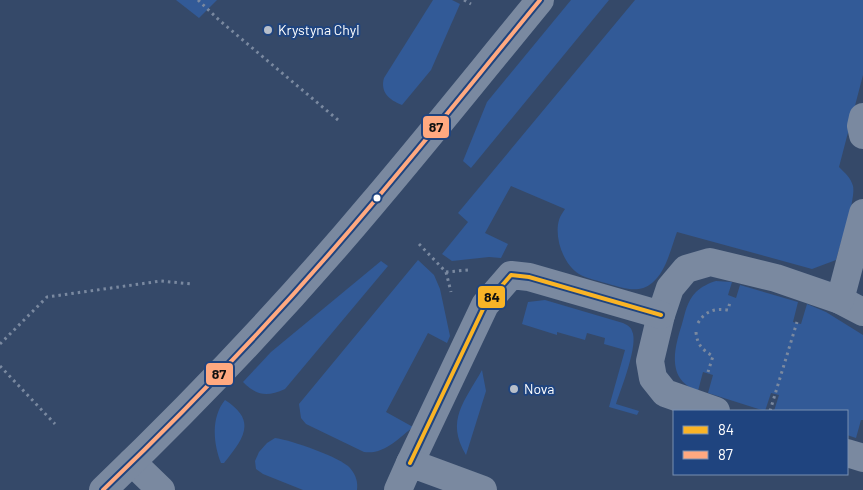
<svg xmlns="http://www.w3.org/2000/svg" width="863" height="490" font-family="Barlow,sans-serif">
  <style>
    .green { fill: #325a97 }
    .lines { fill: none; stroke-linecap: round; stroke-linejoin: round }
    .path { stroke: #7a89a0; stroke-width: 3; stroke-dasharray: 2.5 4; stroke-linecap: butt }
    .minor { stroke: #7a89a0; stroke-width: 28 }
    .bus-1-casing { stroke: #1f447f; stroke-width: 8 }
    .bus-2-casing { stroke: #1f447f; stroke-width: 8 }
    .bus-1 { stroke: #f9b426; stroke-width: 4 }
    .bus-2 { stroke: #ffa980; stroke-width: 4 }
    .poi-dot { fill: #b8bfca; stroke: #1f447f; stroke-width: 2 }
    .bus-dot { fill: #fff; stroke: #1f447f; stroke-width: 2 }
    .labels { text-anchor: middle; stroke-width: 4; stroke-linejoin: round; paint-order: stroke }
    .poi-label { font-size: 14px; fill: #fff; stroke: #1f447f; text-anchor: start }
    .line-badge { stroke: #1f447f; stroke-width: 2 }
    .pale-badge-label { font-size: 14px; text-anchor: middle; font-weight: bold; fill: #111 }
  </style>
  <rect width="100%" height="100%" fill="#354969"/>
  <g class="green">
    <polygon points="176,0 217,0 199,18"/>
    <path d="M433,0H452L460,4L431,70L402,105C389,100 380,92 384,78Z"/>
    <polygon points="571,0 609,0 471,168 463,161 487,102"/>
    <path d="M635,0H863V75L839,167C845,173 851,178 853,186C856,199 840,245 836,260L812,269L677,232C671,248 666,272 652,283C639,294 623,288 609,284C600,281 587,279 579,274C563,264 554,237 559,220C560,216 563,212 565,209L511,186L485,233L508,244L501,258L489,257L452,261L442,254L468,222L458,213Z"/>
    <path d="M418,260L434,275L440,289L450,336L447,343L428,333L386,412L413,427C399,438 384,455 364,452L306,424L301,418L299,404Z"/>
    <path d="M381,261L388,266L285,389C267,397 257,396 243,382L271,352Z"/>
    <path d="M716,281L732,282L728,295L736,298L740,285L798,302L793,322L801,324L807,304L826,312L863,335V420H861L856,438L847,435V411H774L779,395L771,393L765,411L708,393L713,375L703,372L698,391C666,380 674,349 682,324C685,313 687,301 696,292C701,287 709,283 716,281Z"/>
    <path d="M545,300L623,323C627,325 631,327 632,331C639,344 621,389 616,404L639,411L637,415L609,407L625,350L604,344L605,338L587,333L585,340L557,332V335L522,324L528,302Z"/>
    <path d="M482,370L486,391L466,455C445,420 465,401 482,370Z"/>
    <path d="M225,400C258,421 243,439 224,463H221C213,443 211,417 225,400Z"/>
    <path d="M275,438C291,440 340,457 350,468C356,475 358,482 357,490H303L263,474L256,469L255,461L259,452L267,443Z"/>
  </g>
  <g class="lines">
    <g class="path">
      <polyline points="198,0 219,20 338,120"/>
      <polyline points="464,0 471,4"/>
      <polyline points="419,244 446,272 451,292"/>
      <polyline points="446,272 468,270"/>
      <path d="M698,323C705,311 715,308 728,310L730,302"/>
      <path d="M696,332C697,344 702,350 713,356L708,372"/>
      <polyline points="0,344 47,297 161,281 192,284"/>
      <polyline points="0,366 55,424"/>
      <polyline points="770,411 797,322"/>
    </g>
    <g class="minor">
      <polyline points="863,117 861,126 863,135"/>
      <polyline points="840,300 863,312"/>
      <polyline points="716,411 665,393 653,378 650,361 661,315 670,288 686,269 710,262 776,278 840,300 863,213"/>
      <polyline points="847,453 863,458"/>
      <polyline points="132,462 161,490"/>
      <polyline points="410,463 485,305 511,275 529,277 661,315"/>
      <path d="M103,490C197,400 288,304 372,204C429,137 484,68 540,0"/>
      <polyline points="398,490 410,463 483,490"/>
    </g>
    <defs>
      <polyline id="bus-1" points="410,463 485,305 511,275 529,277 661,315"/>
      <path id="bus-2" d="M103,490C197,400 288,304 372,204C429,137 484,68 540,0"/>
    </defs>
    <use href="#bus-1" class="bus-1-casing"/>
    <use href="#bus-2" class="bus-2-casing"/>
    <use href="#bus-1" class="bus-1"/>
    <use href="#bus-2" class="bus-2"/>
  </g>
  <g class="poi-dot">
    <circle cx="268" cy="30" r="5"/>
    <circle cx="514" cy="389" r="5"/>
  </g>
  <circle class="bus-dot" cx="377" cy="198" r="4.5"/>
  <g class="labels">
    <g class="poi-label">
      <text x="278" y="35">Krystyna Chyl</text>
      <text x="524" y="394">Nova</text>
    </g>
  </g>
  <g class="line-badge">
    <rect x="422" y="115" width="28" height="24" rx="5" fill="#ffa980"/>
    <rect x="477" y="285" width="29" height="24" rx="5" fill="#f9b426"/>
    <rect x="205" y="362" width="29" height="24" rx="5" fill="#ffa980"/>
  </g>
  <g class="pale-badge-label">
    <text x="436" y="132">87</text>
    <text x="492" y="302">84</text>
    <text x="219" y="379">87</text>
  </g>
  <rect x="673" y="410" width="175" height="65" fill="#1f447f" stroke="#798fb2"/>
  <rect x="683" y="426" width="25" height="8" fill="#f9b426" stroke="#798fb2"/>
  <text x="718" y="435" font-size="15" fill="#ffffff">84</text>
  <rect x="683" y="451" width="25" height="8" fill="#ffa980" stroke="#798fb2"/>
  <text x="718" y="460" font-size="15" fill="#ffffff">87</text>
</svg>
